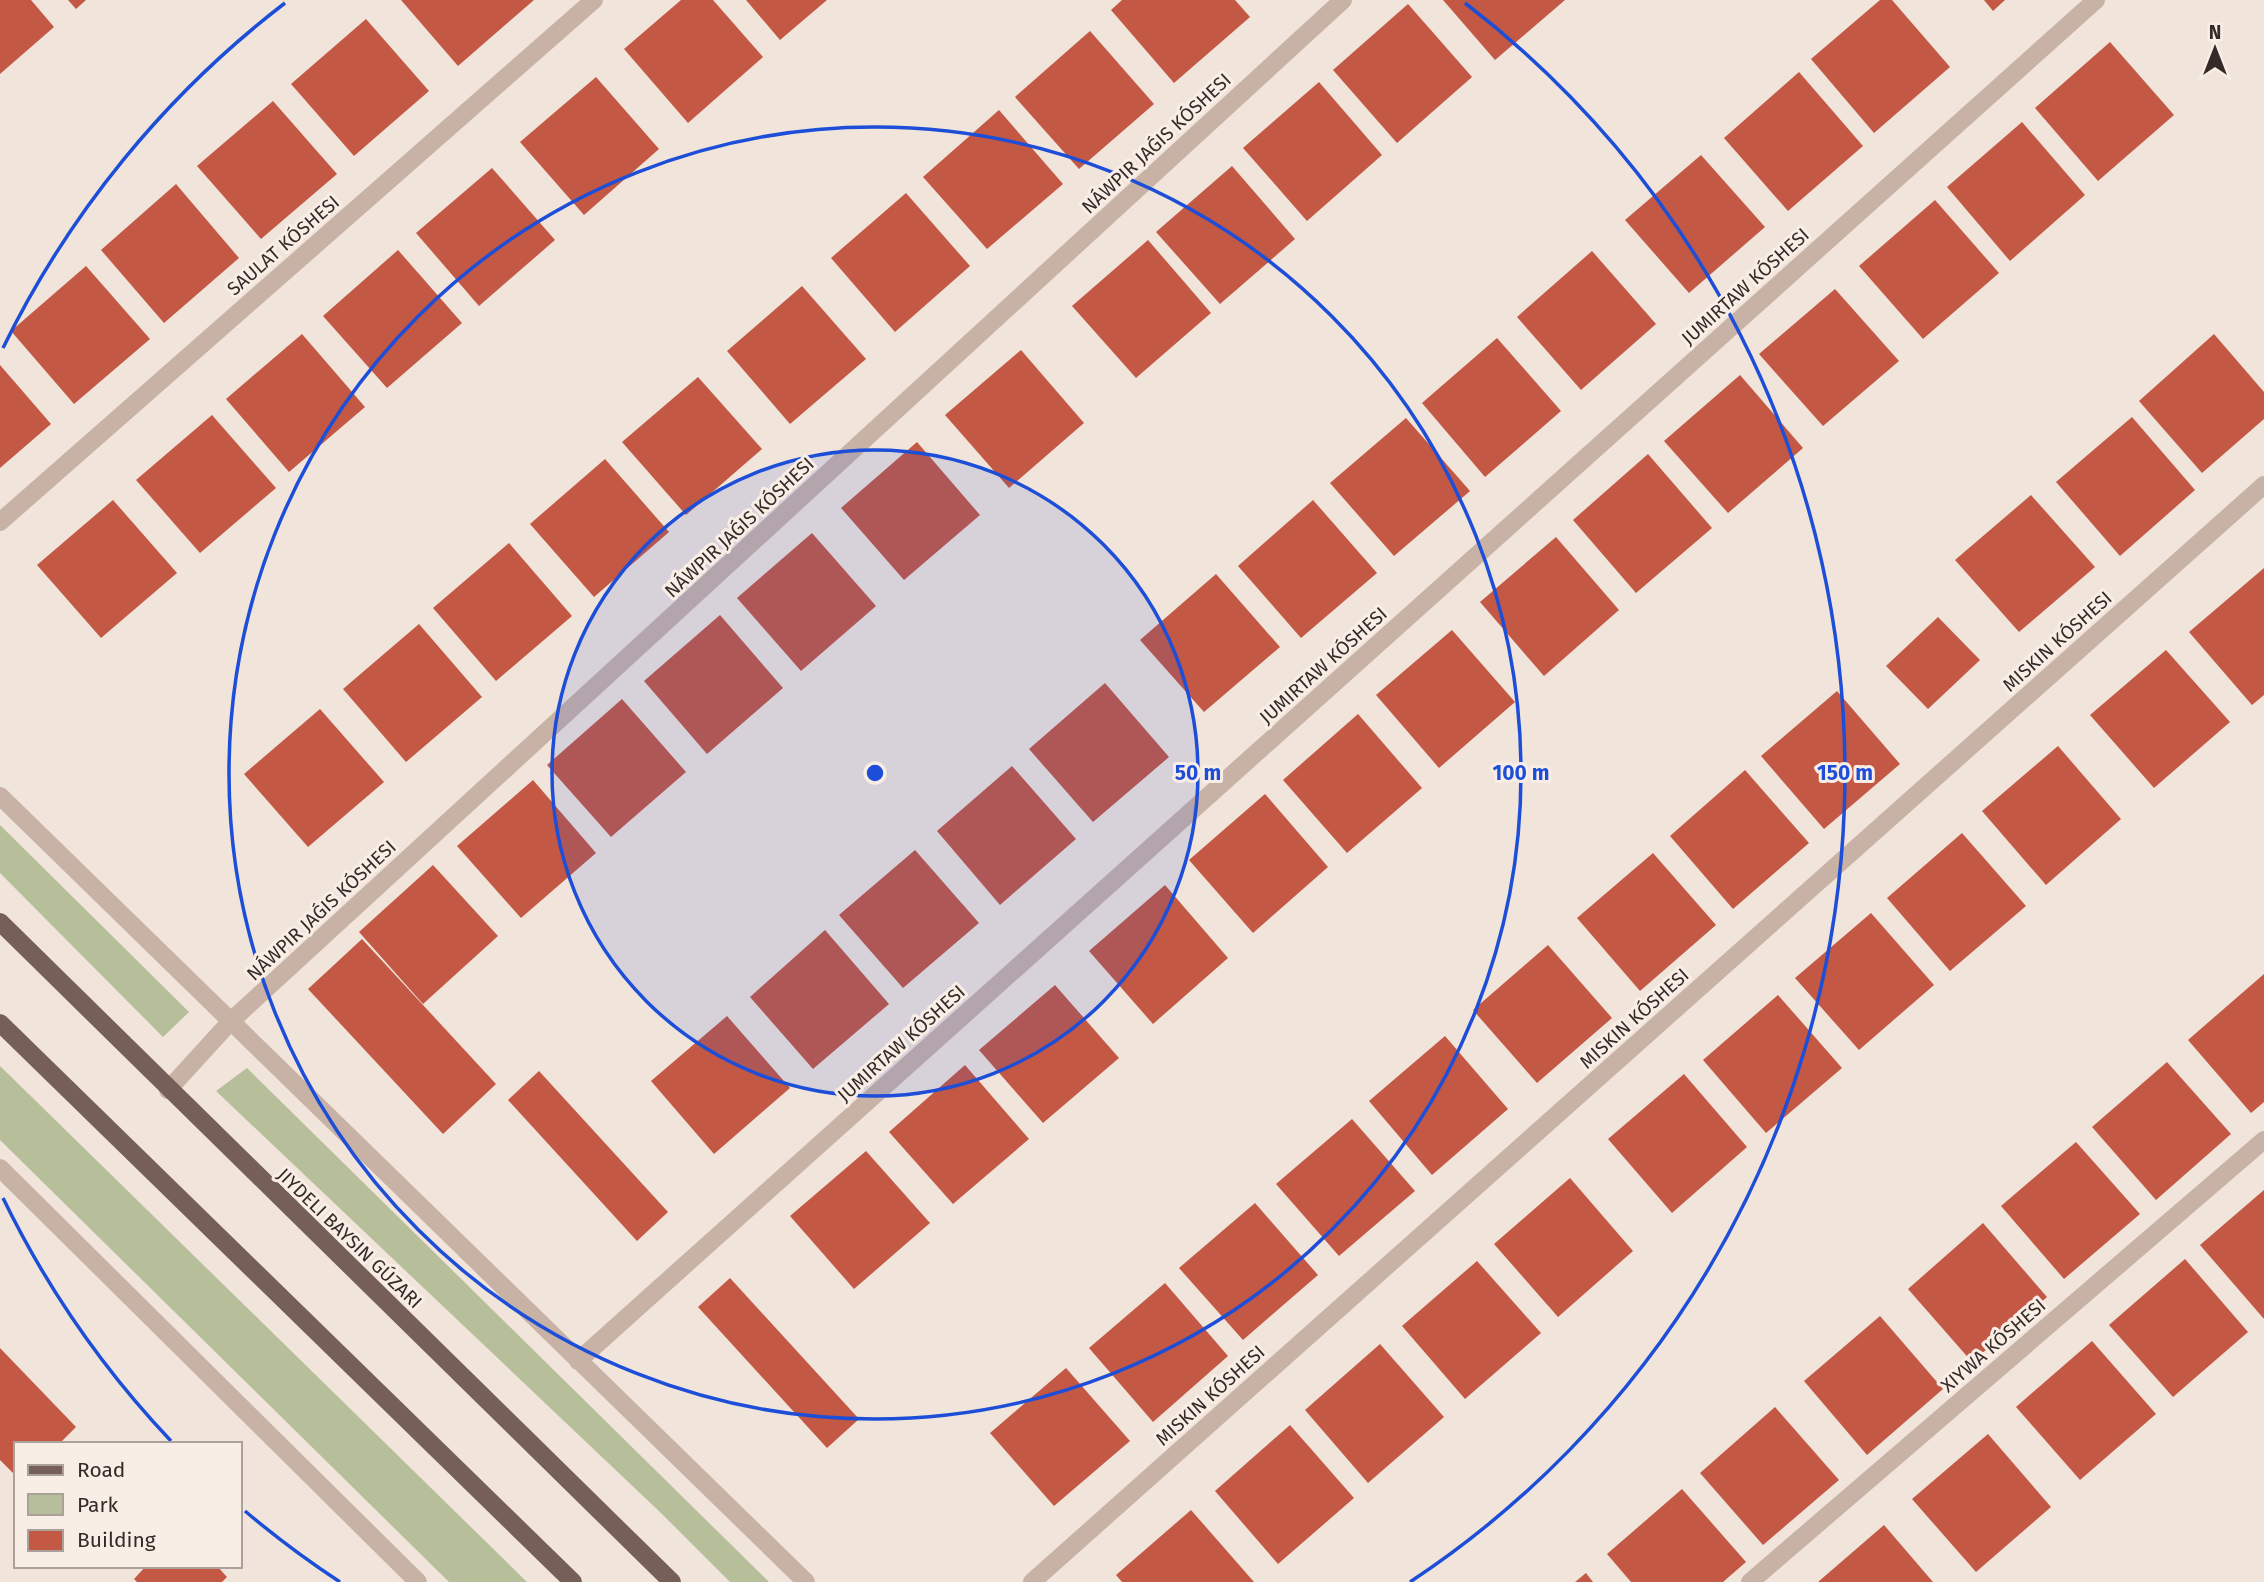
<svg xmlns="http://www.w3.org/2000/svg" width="2264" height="1582" font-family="'Fira Sans',sans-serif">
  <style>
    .green { fill: #b6bf9a }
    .building { fill: #c35845 }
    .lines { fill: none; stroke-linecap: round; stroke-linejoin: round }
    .minor { stroke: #c8b2a6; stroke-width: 18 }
    .primary { stroke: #765f58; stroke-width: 18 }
    .ring { fill: none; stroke: #1d4ed8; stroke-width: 3.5 }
    .labels { text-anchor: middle; stroke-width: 6; stroke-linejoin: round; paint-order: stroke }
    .street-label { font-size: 19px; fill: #352a27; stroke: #f9eee6 }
    .centre { fill: #1d4ed8; stroke: #f9eee6; stroke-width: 3.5 }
    .ring-label { font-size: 21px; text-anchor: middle; font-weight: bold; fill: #1d4ed8; stroke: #f9eee6; stroke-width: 6; stroke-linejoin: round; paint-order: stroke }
  </style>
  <rect width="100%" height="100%" fill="#f1e4da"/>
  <g class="green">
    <polygon points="0,825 189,1012 163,1037 0,873"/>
    <polygon points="0,1066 40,1105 527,1582 449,1582 0,1140"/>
    <polygon points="247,1068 769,1582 730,1582 661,1513 216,1091"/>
  </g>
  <g class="building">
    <polygon points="0,0 31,0 54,27 0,74"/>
    <polygon points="68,0 86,0 76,9"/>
    <polygon points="401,0 534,0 458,66"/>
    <polygon points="681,0 713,0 763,57 688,123 624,49"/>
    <polygon points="746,0 827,0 780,40"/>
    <polygon points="1122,0 1235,0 1250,17 1174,83 1111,10"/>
    <polygon points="1443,0 1565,0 1495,60"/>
    <polygon points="1880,0 1892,0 1950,67 1874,133 1811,59"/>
    <polygon points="1984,0 2005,0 1993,11"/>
    <polygon points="1408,4 1472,77 1397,143 1333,70"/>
    <polygon points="366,19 429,91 354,156 291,84"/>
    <polygon points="1090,31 1154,104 1079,169 1015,97"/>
    <polygon points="2110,42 2174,115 2098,181 2035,108"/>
    <polygon points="1799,72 1863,146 1788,211 1724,138"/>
    <polygon points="596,77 659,149 584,215 520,142"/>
    <polygon points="1319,82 1382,155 1307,221 1243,148"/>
    <polygon points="273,101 337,174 261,239 197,166"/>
    <polygon points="999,110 1063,184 987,249 923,177"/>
    <polygon points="2022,122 2085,195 2010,261 1947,187"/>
    <polygon points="1701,155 1765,227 1689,293 1625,220"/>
    <polygon points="1232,166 1295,239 1220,304 1156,232"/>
    <polygon points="492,168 555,240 479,306 416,233"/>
    <polygon points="176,184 239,258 164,323 101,250"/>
    <polygon points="906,193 970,266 895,332 831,258"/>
    <polygon points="1935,200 1999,273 1923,339 1859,266"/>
    <polygon points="1148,240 1211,313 1136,378 1072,306"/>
    <polygon points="398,250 462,323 387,388 323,316"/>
    <polygon points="1592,251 1656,324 1581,390 1517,317"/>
    <polygon points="86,266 150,339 74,404 11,331"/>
    <polygon points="802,286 866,359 790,424 727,351"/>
    <polygon points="1835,289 1899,361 1823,426 1759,354"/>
    <polygon points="302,334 365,407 289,472 226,399"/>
    <polygon points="2214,334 2264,392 2264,419 2202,473 2139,401"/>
    <polygon points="1497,338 1561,411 1485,477 1422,403"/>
    <polygon points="1021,350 1084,423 1009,488 945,415"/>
    <polygon points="0,365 51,424 0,468"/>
    <polygon points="1740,375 1803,448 1728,513 1664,441"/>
    <polygon points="698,377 762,449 686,515 622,442"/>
    <polygon points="212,415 276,488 200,553 136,480"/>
    <polygon points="2132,417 2195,490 2120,556 2056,482"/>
    <polygon points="1406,418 1470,491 1394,556 1330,483"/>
    <polygon points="917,442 980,515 904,580 841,508"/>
    <polygon points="1648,454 1712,528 1636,593 1573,520"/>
    <polygon points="605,459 669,532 594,597 530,524"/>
    <polygon points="2031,495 2095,567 2019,632 1955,560"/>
    <polygon points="113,500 177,573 101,638 37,565"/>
    <polygon points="1313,500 1377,573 1301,638 1238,566"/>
    <polygon points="812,533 876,606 801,671 737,598"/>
    <polygon points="1556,537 1619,610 1544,676 1480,602"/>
    <polygon points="509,543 572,616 496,681 433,608"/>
    <polygon points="2264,568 2264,695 2252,705 2189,632"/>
    <polygon points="1216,574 1280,647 1204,712 1140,640"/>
    <polygon points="720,615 783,688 707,754 644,681"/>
    <polygon points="1938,617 1980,660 1928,709 1886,666"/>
    <polygon points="419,624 482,697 406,762 343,689"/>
    <polygon points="1452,630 1515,702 1439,768 1376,695"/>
    <polygon points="2166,650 2230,722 2154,788 2090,715"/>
    <polygon points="1105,683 1169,757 1093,822 1029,749"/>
    <polygon points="1837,691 1900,764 1824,829 1761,756"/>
    <polygon points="622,699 686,772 611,837 547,765"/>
    <polygon points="320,709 384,782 308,847 244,774"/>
    <polygon points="1358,714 1422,788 1347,853 1283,780"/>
    <polygon points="2058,746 2121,819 2046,885 1982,811"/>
    <polygon points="1012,766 1076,839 1000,905 937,831"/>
    <polygon points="1745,770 1809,843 1733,909 1670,836"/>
    <polygon points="533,780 596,853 521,918 457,846"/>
    <polygon points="1265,794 1328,867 1253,933 1189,860"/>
    <polygon points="1962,833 2026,906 1950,971 1887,898"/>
    <polygon points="915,850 979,923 903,988 839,915"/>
    <polygon points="1653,853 1716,925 1640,991 1577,918"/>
    <polygon points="433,865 498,936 423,1004 359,932"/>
    <polygon points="1165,885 1228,958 1153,1024 1089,951"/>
    <polygon points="1871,913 1934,985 1859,1050 1795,978"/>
    <polygon points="825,930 889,1004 813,1069 750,997"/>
    <polygon points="362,939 496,1084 443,1134 308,989"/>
    <polygon points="1548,945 1612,1018 1537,1083 1473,1010"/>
    <polygon points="2264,974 2264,1102 2251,1113 2188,1040"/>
    <polygon points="1055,985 1119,1058 1043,1123 979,1050"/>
    <polygon points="1778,995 1842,1068 1766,1133 1703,1060"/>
    <polygon points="727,1016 790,1088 714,1154 651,1081"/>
    <polygon points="1445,1036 1508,1109 1432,1175 1369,1101"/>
    <polygon points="2167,1062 2231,1134 2156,1200 2092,1127"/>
    <polygon points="965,1065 1029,1139 953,1204 889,1132"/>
    <polygon points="539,1071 668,1212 637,1241 508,1100"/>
    <polygon points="1684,1074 1747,1147 1672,1213 1608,1139"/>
    <polygon points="1352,1119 1415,1191 1339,1256 1276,1184"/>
    <polygon points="2076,1142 2140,1214 2064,1279 2001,1206"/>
    <polygon points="866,1151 930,1223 854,1289 790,1216"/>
    <polygon points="1570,1178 1633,1251 1558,1317 1494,1244"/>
    <polygon points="2264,1190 2264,1319 2200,1245"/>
    <polygon points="1255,1203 1318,1275 1243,1340 1179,1268"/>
    <polygon points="1983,1223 2047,1297 1972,1362 1908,1289"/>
    <polygon points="2185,1259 2248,1332 2173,1397 2109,1325"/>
    <polygon points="1477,1261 1541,1333 1465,1399 1402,1326"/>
    <polygon points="730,1278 859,1419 827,1448 698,1307"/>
    <polygon points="1165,1283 1228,1356 1153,1422 1089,1348"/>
    <polygon points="1880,1316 1943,1389 1867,1455 1804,1381"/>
    <polygon points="2092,1341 2156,1414 2080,1480 2016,1407"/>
    <polygon points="1380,1344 1444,1417 1368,1483 1305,1410"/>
    <polygon points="0,1348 76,1427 59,1444 16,1444 16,1476 0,1460"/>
    <polygon points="1066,1368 1130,1441 1054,1506 990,1433"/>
    <polygon points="1775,1407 1839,1480 1763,1545 1700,1473"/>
    <polygon points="1290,1425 1354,1498 1278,1564 1215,1491"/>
    <polygon points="1988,1434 2051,1507 1976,1572 1912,1499"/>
    <polygon points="1682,1489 1746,1562 1723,1582 1631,1582 1607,1554"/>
    <polygon points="1191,1510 1254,1582 1122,1582 1116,1575"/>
    <polygon points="1884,1525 1933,1582 1818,1582"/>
    <polygon points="146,1566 217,1566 227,1577 222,1582 137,1582 134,1579"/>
    <polygon points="1586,1573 1593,1582 1575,1582"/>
  </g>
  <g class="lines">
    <g class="minor">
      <polyline points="0,522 594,0"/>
      <polyline points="0,796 806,1582"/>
      <polyline points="168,1090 231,1021 1343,0"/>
      <polyline points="0,1168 418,1582"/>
      <polyline points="578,1361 2096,0"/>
      <polyline points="1032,1582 2264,485"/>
      <polyline points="1750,1582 2264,1140"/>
    </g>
    <g class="primary">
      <polyline points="0,922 672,1582"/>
      <polyline points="0,1023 573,1582"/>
    </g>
  </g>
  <circle cx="875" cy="773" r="323" fill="#1d4ed8" fill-opacity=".12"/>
  <g class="ring">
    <circle cx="875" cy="773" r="323"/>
    <circle cx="875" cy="773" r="646"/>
    <path d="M340 1582A970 970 0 0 1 245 1511M171 1441A970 970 0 0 1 3 1198M3 348A970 970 0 0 1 285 3M1465 3A970 970 0 0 1 1410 1582"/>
  </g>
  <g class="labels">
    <g class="street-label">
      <text transform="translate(1156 143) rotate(-43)" y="7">NÁWPIR JAǴIS KÓSHESI</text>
      <text transform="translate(283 245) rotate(-41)" y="7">SAULAT KÓSHESI</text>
      <text transform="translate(1745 286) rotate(-42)" y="7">JUMIRTAW KÓSHESI</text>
      <text transform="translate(739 527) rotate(-43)" y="7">NÁWPIR JAǴIS KÓSHESI</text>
      <text transform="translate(2057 641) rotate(-42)" y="7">MISKIN KÓSHESI</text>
      <text transform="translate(1323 665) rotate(-42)" y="7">JUMIRTAW KÓSHESI</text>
      <text transform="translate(321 910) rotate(-43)" y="7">NÁWPIR JAǴIS KÓSHESI</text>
      <text transform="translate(1634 1018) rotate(-42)" y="7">MISKIN KÓSHESI</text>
      <text transform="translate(901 1043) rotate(-42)" y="7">JUMIRTAW KÓSHESI</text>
      <text transform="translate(350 1238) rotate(44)" y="7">JIYDELI BAYSIN GÚZARI</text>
      <text transform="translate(1993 1345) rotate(-41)" y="7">XIYWA KÓSHESI</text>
      <text transform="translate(1210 1395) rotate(-42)" y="7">MISKIN KÓSHESI</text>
    </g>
  </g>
  <circle cx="875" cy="773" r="10" class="centre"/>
  <g class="ring-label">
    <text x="1198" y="780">50 m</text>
    <text x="1521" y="780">100 m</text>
    <text x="1845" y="780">150 m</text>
  </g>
  <rect x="14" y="1442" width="228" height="126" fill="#f9eee6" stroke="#aba09a" stroke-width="2"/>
  <rect x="28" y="1465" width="35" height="10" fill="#765f58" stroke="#aba09a" stroke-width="2"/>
  <text x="77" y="1477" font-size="21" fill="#352a27">Road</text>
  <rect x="28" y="1494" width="35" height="21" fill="#b6bf9a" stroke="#aba09a" stroke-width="2"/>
  <text x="77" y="1512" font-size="21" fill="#352a27">Park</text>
  <rect x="28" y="1530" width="35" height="21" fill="#c35845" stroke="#aba09a" stroke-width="2"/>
  <text x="77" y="1547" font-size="21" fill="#352a27">Building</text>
  <g transform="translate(2215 49)" stroke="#f9eee6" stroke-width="5" paint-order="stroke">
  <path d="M0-5L12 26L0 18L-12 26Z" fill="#352a27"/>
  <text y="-10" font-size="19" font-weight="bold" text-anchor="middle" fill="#352a27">N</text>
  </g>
</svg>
